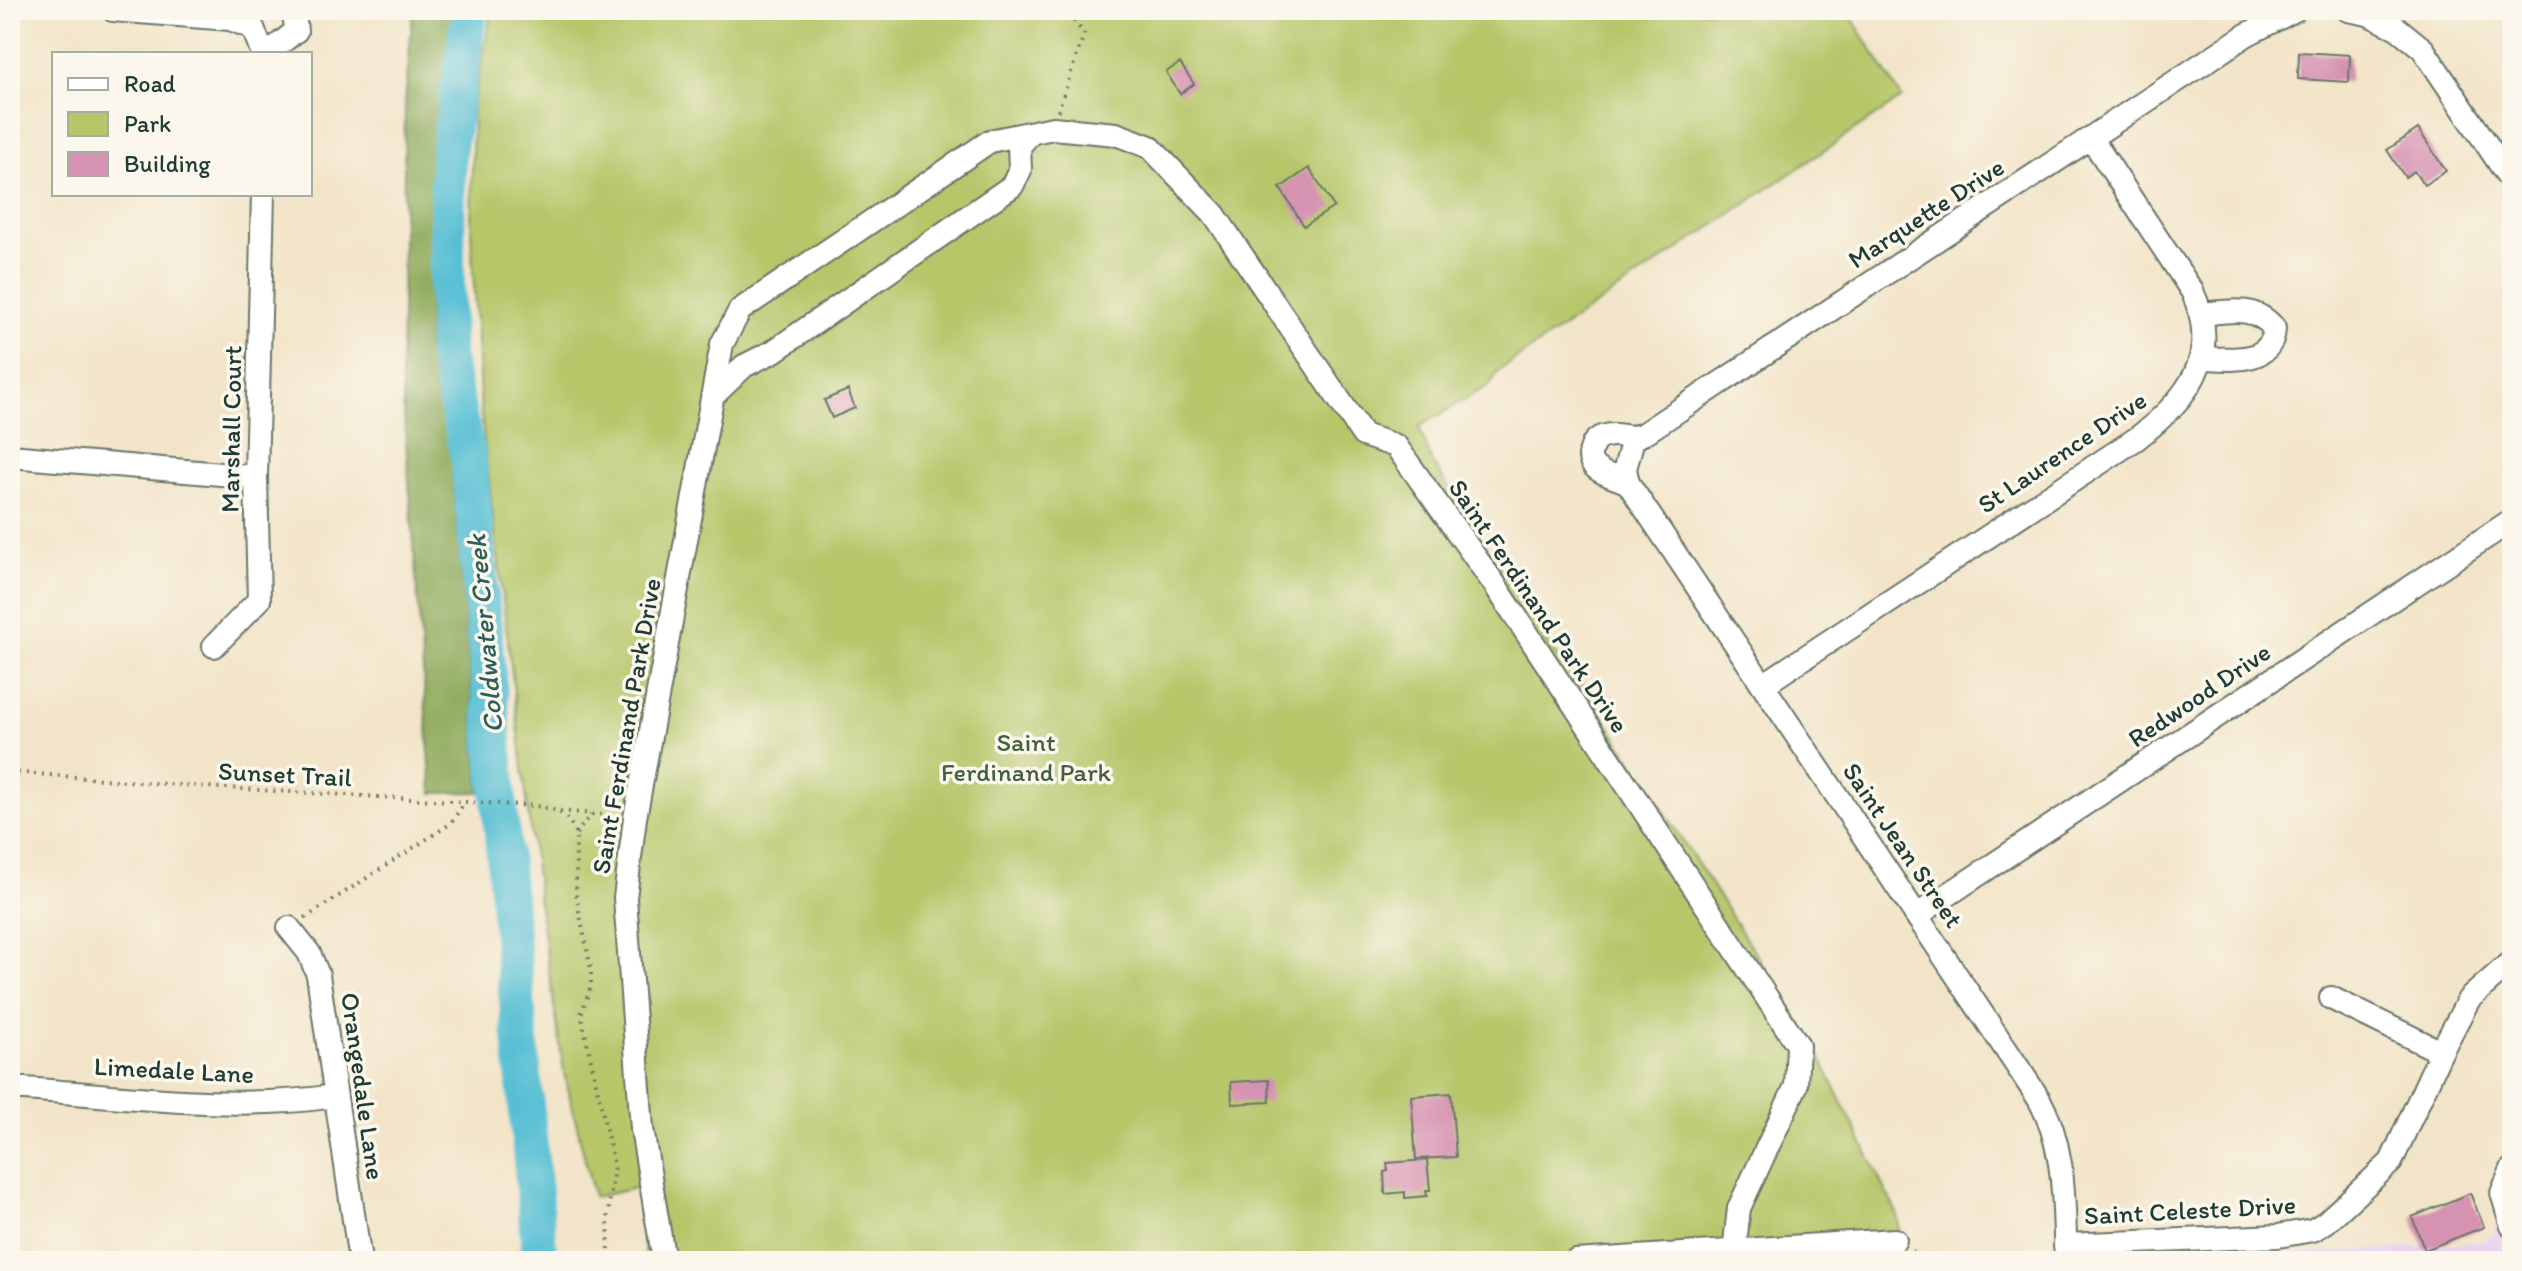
<svg xmlns="http://www.w3.org/2000/svg" width="2522" height="1271" font-family="Itim,sans-serif">
  <style>
    .built { fill: #e7d2ef }
    .green { fill: #b6c669; stroke: #6a824e; stroke-width: 2 }
    .forest { fill: #90ab5d; stroke: #587448; stroke-width: 2 }
    .lines { fill: none; stroke-linecap: round; stroke-linejoin: round }
    .river { stroke: #57bfd4; stroke-width: 36 }
    .building { fill: #d692b1 }
    .minor-casing { stroke: #697768; stroke-width: 26 }
    .path { stroke: #697768; stroke-width: 4; stroke-dasharray: 2 6; stroke-linecap: butt }
    .minor { stroke: #fff; stroke-width: 22 }
    .labels { text-anchor: middle; stroke-width: 7; stroke-linejoin: round; paint-order: stroke }
    .street-label { font-size: 26px; fill: #1f3d34; stroke: #fbf7ec }
    .park-label { font-size: 26px; fill: #455f41; stroke: #fbf7ec }
    .water-label { font-size: 28px; font-style: italic; fill: #2d5e5c; stroke: #fbf7ec }
  </style>
  <rect width="100%" height="100%" fill="#fbf7ec"/>
  <filter id="ink" filterUnits="userSpaceOnUse"><feTurbulence type="fractalNoise" baseFrequency=".0125" numOctaves="2"/><feDisplacementMap in="SourceGraphic" scale="16" xChannelSelector="R" yChannelSelector="G"/><feConvolveMatrix kernelMatrix="1 2 1 2 8 2 1 2 1" color-interpolation-filters="sRGB"/></filter>
  <filter id="wash" filterUnits="userSpaceOnUse"><feTurbulence type="fractalNoise" baseFrequency=".006" numOctaves="4" result="noise"/><feDisplacementMap in="SourceGraphic" scale="32" xChannelSelector="R" yChannelSelector="G"/><feGaussianBlur stdDeviation="1.8" result="paint"/><feColorMatrix in="noise" values="0 0 0 0 0 0 0 0 0 0 0 0 0 0 0 0 0 1.4 0 .05"/><feComposite in="paint" operator="in"/></filter>
  <g filter="url(#wash)">
    <rect width="100%" height="100%" fill="#f2e4c8"/>
    <polygon class="built" points="2512,1208 2512,1261 2103,1261 2391,1249 2486,1241"/>
    <polygon class="green" points="492,10 1847,10 1902,98 1497,372 1491,384 1419,427 1432,462 1558,659 1570,665 1813,1043 1897,1213 1903,1261 646,1261 636,1188 594,1197 564,1072 539,903 481,414 471,232 473,105"/>
    <polygon class="forest" points="413,10 453,10 434,136 428,351 451,452 480,792 432,793 401,374 405,103"/>
    <g class="lines">
      <polyline class="river" points="470,10 448,153 446,355 469,461 540,1261"/>
    </g>
    <g id="blocks">
      <g class="building">
        <polygon points="2299,52 2350,55 2349,82 2298,79"/>
        <polygon points="1180,63 1194,84 1180,94 1166,72"/>
        <polygon points="2418,129 2446,171 2424,185 2414,171 2405,177 2387,150"/>
        <polygon points="1309,168 1334,207 1304,226 1280,188"/>
        <polygon points="848,390 855,408 832,418 824,400"/>
        <polygon points="1269,1080 1270,1102 1232,1104 1231,1082"/>
        <polygon points="1451,1093 1456,1157 1416,1159 1411,1096"/>
        <polygon points="1427,1160 1430,1190 1426,1190 1427,1196 1405,1198 1405,1192 1385,1194 1384,1172 1388,1171 1387,1163"/>
        <polygon points="2470,1193 2484,1227 2425,1250 2412,1217"/>
      </g>
    </g>
  </g>
  <g filter="url(#ink)">
    <use href="#blocks" fill-opacity="0" stroke="#697768" stroke-width="2"/>
    <g class="lines">
      <defs>
        <g id="minor">
          <polyline points="113,10 230,19 253,28 263,54"/>
          <polyline points="2348,10 2368,14 2397,28 2423,49 2512,182"/>
          <polyline points="267,54 296,31 294,10"/>
          <path d="M2202,358C2230,359 2273,365 2274,328C2255,305 2230,311 2203,314"/>
          <polyline points="716,393 744,366 774,351 1012,186 1020,170 1019,146 1031,133"/>
          <polyline points="10,456 256,477"/>
          <polyline points="1628,483 1625,469 1633,439"/>
          <polyline points="214,646 259,600 256,477 263,194"/>
          <path d="M1763,685L2136,439C2187,400 2223,356 2192,291L2091,138"/>
          <polyline points="1916,916 2512,520"/>
          <polyline points="289,928 309,953 318,975 360,1261"/>
          <polyline points="2331,998 2441,1052"/>
          <path d="M10,1088C117,1095 229,1112 335,1096"/>
          <polyline points="2512,1169 2502,1193 2512,1226"/>
          <polyline points="2065,1245 2278,1236 2313,1230 2326,1222 2391,1162 2441,1052 2469,999 2512,961"/>
          <polyline points="664,1261 642,1129 625,898 635,818 722,344 740,310 990,141 1053,128 1116,134 1150,147 1214,214 1363,435 1396,446 1495,585 1798,1045 1796,1086 1739,1208 1733,1261"/>
          <polyline points="1576,1261 1895,1240"/>
          <path d="M2066,1261C2063,1205 2067,1150 2039,1099L1628,483C1613,475 1582,472 1592,447C1594,441 1599,437 1606,436C1621,432 1629,441 1643,434L2246,35L2295,10"/>
          <polyline points="2511,1261 2512,1261"/>
        </g>
      </defs>
      <use href="#minor" class="minor-casing"/>
      <g class="path">
        <polyline points="1058,111 1084,34 1066,10"/>
        <polyline points="10,772 206,787 537,806 558,811 569,820 576,834 576,896 591,969 591,986 581,1014 614,1166 608,1215 609,1261"/>
        <polyline points="560,811 615,816"/>
        <polyline points="576,834 591,814"/>
        <polyline points="305,918 450,824 465,802"/>
        <polyline points="1912,1251 1927,1261"/>
      </g>
      <use href="#minor" class="minor"/>
    </g>
  </g>
  <g class="labels">
    <g class="street-label">
      <text transform="translate(1926 213) rotate(-33)" y="9">Marquette Drive</text>
      <text transform="translate(231 429) rotate(-89)" y="9">Marshall Court</text>
      <text transform="translate(2062 452) rotate(-34)" y="9">St Laurence Drive</text>
      <text transform="translate(1539 606) rotate(56)" y="9">Saint Ferdinand Park Drive</text>
      <text transform="translate(2199 695) rotate(-34)" y="9">Redwood Drive</text>
      <text transform="translate(626 726) rotate(-80)" y="9">Saint Ferdinand Park Drive</text>
      <text transform="translate(285 774) rotate(3)" y="9">Sunset Trail</text>
      <text transform="translate(1903 845) rotate(56)" y="9">Saint Jean Street</text>
      <text transform="translate(174 1070) rotate(3)" y="9">Limedale Lane</text>
      <text transform="translate(363 1086) rotate(82)" y="9">Orangedale Lane</text>
      <text transform="translate(2190 1210) rotate(-3)" y="9">Saint Celeste Drive</text>
    </g>
    <g class="park-label">
      <text x="1026" y="751">Saint<tspan x="1026" dy="30">Ferdinand Park</tspan></text>
    </g>
    <g class="water-label">
      <text transform="translate(484 634) rotate(-95)" y="10">Coldwater Creek</text>
    </g>
  </g>
  <rect width="2522" height="1271" fill="none" stroke="#fbf7ec" stroke-width="40"/>
  <rect x="52" y="52" width="260" height="144" fill="#fbf7ec" stroke="#a3ada2" stroke-width="2"/>
  <rect x="68" y="78" width="40" height="12" fill="#ffffff" stroke="#a3ada2" stroke-width="2"/>
  <text x="124" y="92" font-size="24" fill="#1f3d34">Road</text>
  <rect x="68" y="112" width="40" height="24" fill="#b6c669" stroke="#a3ada2" stroke-width="2"/>
  <text x="124" y="132" font-size="24" fill="#1f3d34">Park</text>
  <rect x="68" y="152" width="40" height="24" fill="#d692b1" stroke="#a3ada2" stroke-width="2"/>
  <text x="124" y="172" font-size="24" fill="#1f3d34">Building</text>
</svg>
